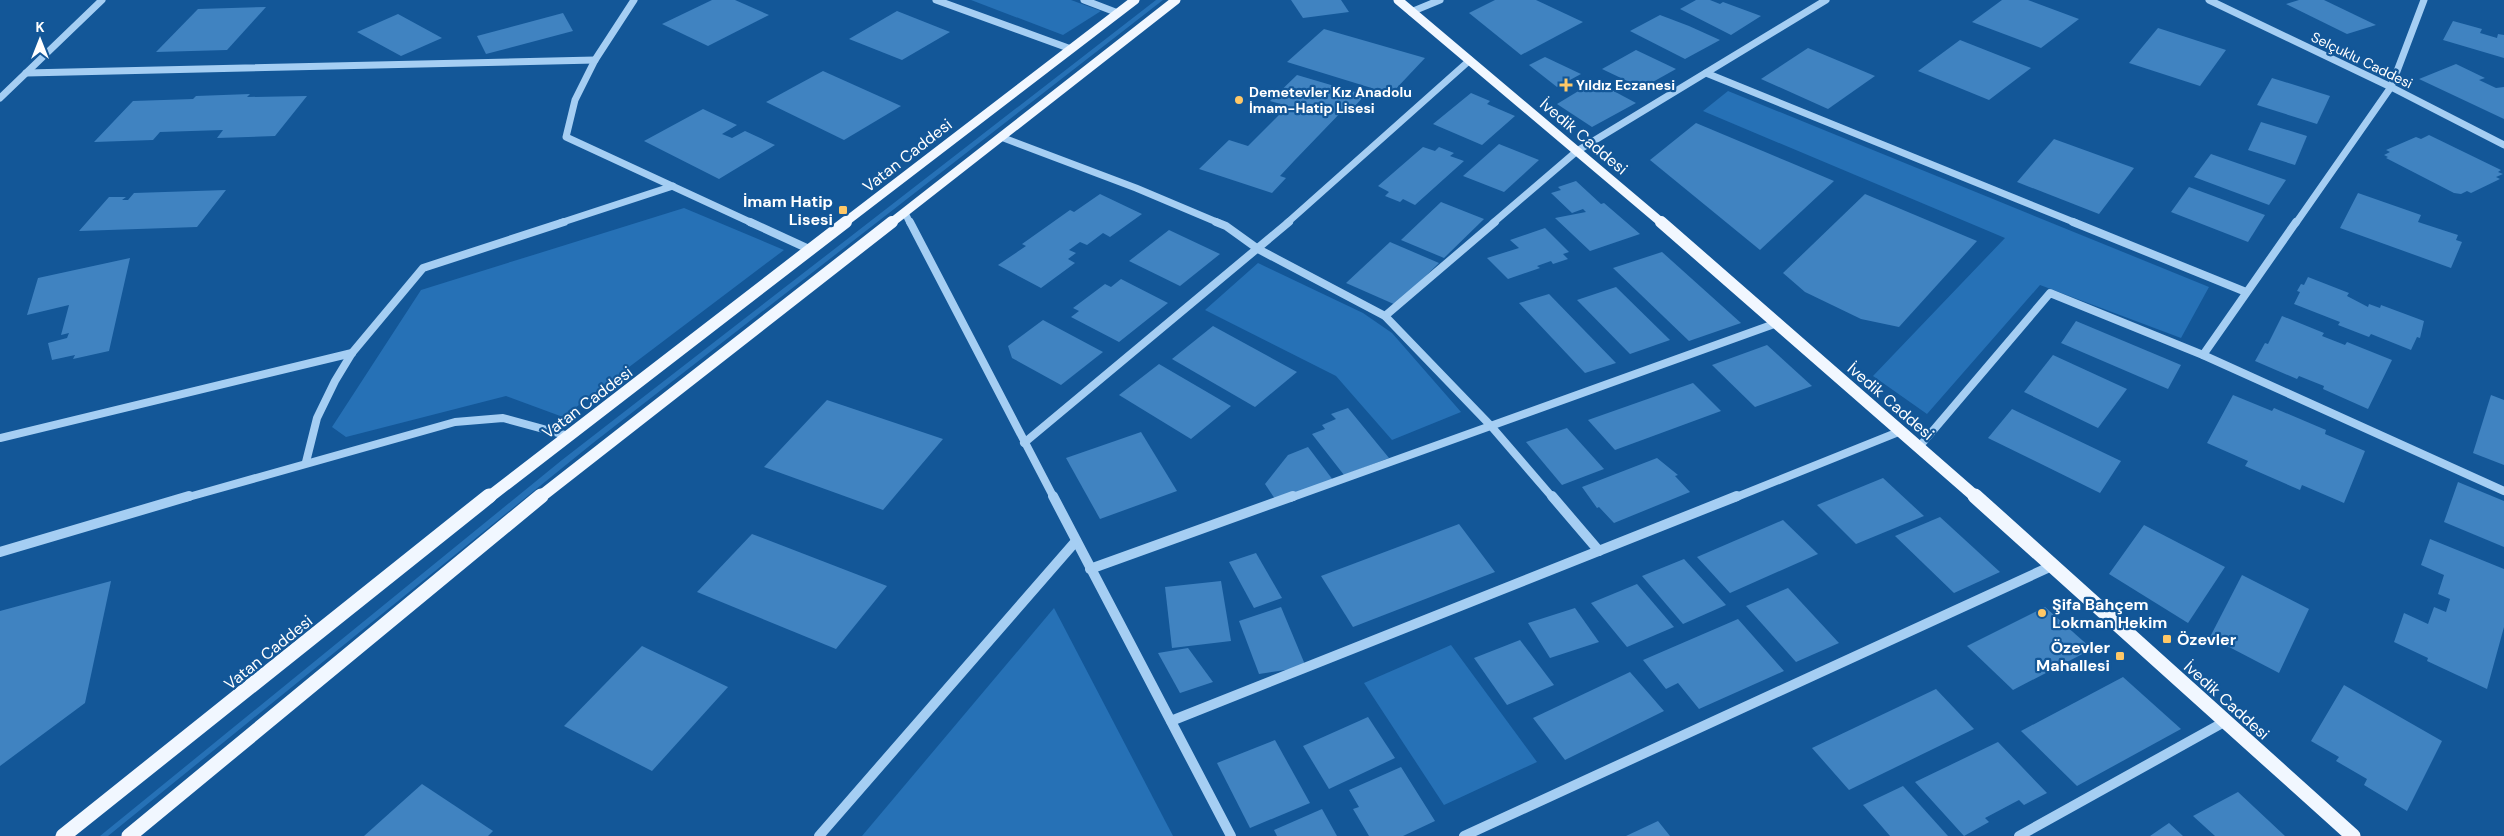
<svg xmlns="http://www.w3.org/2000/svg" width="2504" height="836" font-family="'DM Sans',sans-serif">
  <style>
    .green { fill: #2671b6 }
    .building { fill: #4083c1 }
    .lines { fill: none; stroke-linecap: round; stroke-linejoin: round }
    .minor-far2 { stroke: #a5cef3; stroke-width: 7 }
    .minor-far1 { stroke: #a5cef3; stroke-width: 8 }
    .minor { stroke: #a5cef3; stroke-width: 10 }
    .major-far2 { stroke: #f1f7ff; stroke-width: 9 }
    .major-far1 { stroke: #f1f7ff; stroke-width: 12 }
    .major { stroke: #f1f7ff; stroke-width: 15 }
    .poi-dot { fill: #ffc867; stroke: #135798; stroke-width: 2 }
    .labels { text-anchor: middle; stroke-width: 4.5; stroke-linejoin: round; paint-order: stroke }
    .far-street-label { font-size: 14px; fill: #fff; stroke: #135798 }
    .far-poi-label { font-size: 14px; font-weight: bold; fill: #fff; stroke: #135798; text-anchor: start }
    .street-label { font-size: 16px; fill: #fff; stroke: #135798 }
    .poi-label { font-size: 16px; font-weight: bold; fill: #fff; stroke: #135798; text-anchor: end }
  </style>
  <rect width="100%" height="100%" fill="#135798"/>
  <g class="green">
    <polygon points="971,0 1071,0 1101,11 1063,35"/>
    <polygon points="1156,0 1163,0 593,443 108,836 100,836 562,460"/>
    <polygon points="1728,91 2209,287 2181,338 2040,285 1927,414 1873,376 2005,238 1703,111"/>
    <polygon points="684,208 784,250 563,417 506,396 346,437 332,427 421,290"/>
    <polygon points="1258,263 1363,313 1392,333 1461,412 1392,440 1336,376 1205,310"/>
    <polygon points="1054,608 1173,836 862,836"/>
    <polygon points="1451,645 1537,762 1444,805 1364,683"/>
  </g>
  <g class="building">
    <polygon points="712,0 735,0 769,15 708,46 662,24"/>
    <polygon points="1291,0 1341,0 1349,12 1303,18"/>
    <polygon points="1495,0 1536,0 1583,22 1521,55 1469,13"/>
    <polygon points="1696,0 1710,0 1720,4 1723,2 1761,16 1731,35 1680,9"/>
    <polygon points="2002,0 2028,0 2079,19 2041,48 1972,22"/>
    <polygon points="2299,0 2324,0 2376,25 2347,34 2286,4"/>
    <polygon points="266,7 227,50 156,52 198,9"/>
    <polygon points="897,11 950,32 902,60 849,39"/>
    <polygon points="563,13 573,31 486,54 477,36"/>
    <polygon points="398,14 442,38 401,56 357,32"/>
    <polygon points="1660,15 1689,26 1720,40 1685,59 1630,31"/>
    <polygon points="2453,21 2482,29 2480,33 2497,38 2498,34 2504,35 2504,58 2443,40"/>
    <polygon points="2158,28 2226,50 2200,86 2129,63"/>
    <polygon points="1324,29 1425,58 1391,94 1287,62"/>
    <polygon points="1960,40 2031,68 1989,100 1918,71"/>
    <polygon points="1808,48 1875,76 1828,109 1761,79"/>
    <polygon points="1636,50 1676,69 1642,88 1602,69"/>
    <polygon points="1545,57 1581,74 1557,87 1529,65"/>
    <polygon points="2456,64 2485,78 2479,80 2496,88 2504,87 2504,119 2419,79"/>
    <polygon points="823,71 901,106 844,140 766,102"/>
    <polygon points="1297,75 1365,95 1353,108 1346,107 1294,161 1280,176 1286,178 1272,193 1199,169 1229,140 1248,146 1288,106 1270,101"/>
    <polygon points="2272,78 2330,96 2317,124 2257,105"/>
    <polygon points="1595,81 1636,103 1592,127 1557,104"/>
    <polygon points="1471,93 1490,101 1487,104 1515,116 1482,145 1433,124"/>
    <polygon points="250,94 247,97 307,96 275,136 217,138 223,130 160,132 153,140 94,142 133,101 193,99 196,96"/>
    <polygon points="703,109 737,125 722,134 732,138 745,131 775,145 719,179 644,141"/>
    <polygon points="2261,122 2307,136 2295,165 2248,150"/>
    <polygon points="1696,123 1789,162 1834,181 1760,250 1650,160"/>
    <polygon points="2429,135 2501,170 2498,172 2503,174 2496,177 2500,179 2471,193 2467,191 2461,194 2454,193 2386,158 2388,157 2384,155 2390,152 2386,150 2416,137 2421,139"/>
    <polygon points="2054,139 2134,168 2099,214 2017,182"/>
    <polygon points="1499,144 1539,160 1504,192 1463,176"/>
    <polygon points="1423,147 1435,151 1439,147 1454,153 1450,156 1464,161 1415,205 1403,199 1400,202 1385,196 1389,192 1378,186"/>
    <polygon points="2211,154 2286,180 2269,205 2194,177"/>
    <polygon points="1576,181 1601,204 1604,203 1640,234 1590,251 1555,218 1586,212 1583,209 1572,213 1551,193 1561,190 1558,187"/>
    <polygon points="2189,187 2265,215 2248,242 2171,212"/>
    <polygon points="226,190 197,227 79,231 109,197 126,197 122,200 128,200 134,193"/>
    <polygon points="2358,193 2421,215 2418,222 2458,235 2456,240 2462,242 2451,268 2340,228"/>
    <polygon points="1100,194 1142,214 1110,237 1103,233 1087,245 1080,242 1069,250 1076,253 1068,259 1075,263 1041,288 998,265 1026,246 1022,244 1070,210 1074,212"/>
    <polygon points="1865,194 1977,241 1899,327 1861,319 1805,292 1783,273"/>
    <polygon points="1441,202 1484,219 1444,258 1401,240"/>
    <polygon points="1545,228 1569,252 1563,254 1568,259 1553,264 1551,261 1537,266 1540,268 1508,279 1487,258 1519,248 1510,240"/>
    <polygon points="1169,230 1220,254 1180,286 1129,261"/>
    <polygon points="1390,242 1439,263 1396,305 1346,283"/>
    <polygon points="1662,252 1741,323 1689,341 1613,268"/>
    <polygon points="130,258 109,351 73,359 75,355 52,360 48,343 67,338 69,333 61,335 69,305 27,315 38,278"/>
    <polygon points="2308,277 2349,293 2347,296 2368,307 2369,304 2380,308 2381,305 2424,321 2420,338 2417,337 2411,350 2371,334 2369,337 2338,325 2340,322 2294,304 2300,292 2297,291 2301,284 2304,285"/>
    <polygon points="1121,279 1168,303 1119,342 1071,317 1079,311 1073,308 1105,284 1111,287"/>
    <polygon points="1616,287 1670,340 1630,354 1577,300"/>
    <polygon points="1549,294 1616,363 1585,373 1519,303"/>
    <polygon points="2282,316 2324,333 2322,336 2345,345 2347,342 2392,360 2368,409 2323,389 2324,386 2299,376 2297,379 2255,361 2265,343 2268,344"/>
    <polygon points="1043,320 1103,352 1061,385 1012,358 1008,346"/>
    <polygon points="2076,321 2181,365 2168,389 2061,343"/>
    <polygon points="1213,326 1297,372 1255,407 1172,359"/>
    <polygon points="1767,345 1812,386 1755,407 1712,365"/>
    <polygon points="2053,355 2127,389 2098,428 2024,392"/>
    <polygon points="1159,364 1231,406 1191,439 1119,395"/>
    <polygon points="1693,383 1721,411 1615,450 1588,420"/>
    <polygon points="2233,395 2272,411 2274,408 2326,430 2325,434 2365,451 2344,503 2302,485 2300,490 2245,466 2248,461 2207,443"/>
    <polygon points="2491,395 2504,400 2504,465 2473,453"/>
    <polygon points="827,400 943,439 883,510 764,467"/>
    <polygon points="1348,408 1389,458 1344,475 1312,434 1325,429 1322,425 1336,419 1331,414"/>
    <polygon points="2012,409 2121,461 2100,493 1988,438"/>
    <polygon points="1567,428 1604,469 1562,485 1526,442"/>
    <polygon points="1141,432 1177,491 1100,519 1066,458"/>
    <polygon points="1308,447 1333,480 1277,502 1265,484 1288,455"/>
    <polygon points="1657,458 1678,475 1675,476 1690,492 1614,523 1599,507 1597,508 1582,487"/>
    <polygon points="1883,478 1924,516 1856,544 1817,505"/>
    <polygon points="2458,482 2504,501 2504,547 2444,522"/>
    <polygon points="1940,517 2000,572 1954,593 1895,536"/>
    <polygon points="1783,520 1818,554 1730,593 1697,557"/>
    <polygon points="1459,524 1495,572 1353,627 1321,576"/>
    <polygon points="2144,525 2225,567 2188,623 2109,574"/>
    <polygon points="752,534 887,586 836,649 697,592"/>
    <polygon points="2430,539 2504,569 2504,627 2487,689 2427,661 2428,658 2394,642 2404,613 2428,624 2434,607 2446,612 2450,599 2438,594 2444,575 2421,565"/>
    <polygon points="1256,553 1282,598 1254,608 1229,562"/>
    <polygon points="1684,559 1726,605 1683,624 1642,576"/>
    <polygon points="2242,575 2309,609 2279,673 2210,637"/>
    <polygon points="111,581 85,703 0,766 0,611"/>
    <polygon points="1221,581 1231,641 1172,648 1165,587"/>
    <polygon points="1637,584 1674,627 1627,647 1591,603"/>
    <polygon points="1788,588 1839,643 1796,662 1746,606"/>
    <polygon points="1281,607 1306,667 1259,674 1239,621"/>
    <polygon points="2045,607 2092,649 2013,690 1967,646"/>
    <polygon points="1575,608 1599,642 1550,658 1528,623"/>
    <polygon points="1738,619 1784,671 1699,709 1678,683 1666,689 1643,660"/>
    <polygon points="1520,640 1554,685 1507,705 1474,658"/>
    <polygon points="642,646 728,687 652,771 564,726"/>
    <polygon points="1188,648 1213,682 1180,693 1158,653"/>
    <polygon points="1630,672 1664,711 1565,760 1533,718"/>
    <polygon points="2123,677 2181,729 2077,786 2021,731"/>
    <polygon points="2344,685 2442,741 2407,811 2364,785 2367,779 2336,761 2339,757 2311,741"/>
    <polygon points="1936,689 1974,729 1849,790 1812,748"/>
    <polygon points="1368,717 1395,758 1329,789 1303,746"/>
    <polygon points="1275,740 1310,803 1250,828 1217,763"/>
    <polygon points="1998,742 2047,793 2024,805 2019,800 1985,818 1989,822 1964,836 1915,782"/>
    <polygon points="1401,767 1435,821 1403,836 1369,836 1353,809 1359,807 1349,790"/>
    <polygon points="422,784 493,831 488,836 364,836"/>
    <polygon points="1903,786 1948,836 1890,836 1863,805"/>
    <polygon points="2238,792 2285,836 2215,836 2193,816"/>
    <polygon points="1322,809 1337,836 1277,836 1274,830"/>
    <polygon points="1658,821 1670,836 1626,836"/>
    <polygon points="2169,823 2183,836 2150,836"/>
  </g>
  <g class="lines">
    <g class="minor-far2">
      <polyline points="634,0 595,60 575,100 566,137 752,223"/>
      <polyline points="936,0 1071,49"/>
      <polyline points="1084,0 1118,13"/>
      <polyline points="2209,0 2391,87 2504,145"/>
      <polyline points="1411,12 1440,0"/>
      <polyline points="26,73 595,60"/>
      <polyline points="1706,73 2076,223"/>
      <polyline points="0,98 102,0"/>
      <polyline points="1001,137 1136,188 1219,223"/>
      <polyline points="905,213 910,223"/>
      <polyline points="560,223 673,186"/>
      <polyline points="1287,223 1470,60"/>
      <polyline points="1493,223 1577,151 1826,0"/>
      <polyline points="2296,223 2391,87 2424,0"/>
    </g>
    <g class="minor-far1">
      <polyline points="750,222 811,250"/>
      <polyline points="910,222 1054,498"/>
      <polyline points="1216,222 1226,226 1258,249 1385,316 1491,426 1553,498"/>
      <polyline points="2073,222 2246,292"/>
      <polyline points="1385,316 1495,222"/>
      <polyline points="2203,355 2296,222"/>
      <polyline points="0,438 352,353"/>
      <polyline points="1024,443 1289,222"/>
      <polyline points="1919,447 2050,293 2203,355 2504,491"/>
      <polyline points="306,462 317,418 335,381 352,353 423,268 564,222"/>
      <polyline points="185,498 455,422 503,418 569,436"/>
      <polyline points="1290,498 1777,323"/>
      <polyline points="1734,498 1901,431"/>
    </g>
    <g class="minor">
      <polyline points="1053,496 1231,836"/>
      <polyline points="1552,496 1599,551"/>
      <polyline points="0,552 189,496"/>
      <polyline points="1090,569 1293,496"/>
      <polyline points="1171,721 1737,496"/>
      <polyline points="819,836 1076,541"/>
      <polyline points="1464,836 2054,565"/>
      <polyline points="2019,836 2226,721"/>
    </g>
    <g class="major-far2">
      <polyline points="1398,0 1662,223"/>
      <polyline points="844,223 1135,0"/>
      <polyline points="891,223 1176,0"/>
    </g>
    <g class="major-far1">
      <polyline points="1661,222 1977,498"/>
      <polyline points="488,498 846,222"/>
      <polyline points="539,498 892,222"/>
    </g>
    <g class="major">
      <polyline points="1975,496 2353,836"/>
      <polyline points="63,836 489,496"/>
      <polyline points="129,836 541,496"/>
    </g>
  </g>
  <g class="poi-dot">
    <path d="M1563.5 77.5h5v5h5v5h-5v5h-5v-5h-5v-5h5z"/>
    <circle cx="1239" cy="100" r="5"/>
    <rect x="838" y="205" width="10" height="10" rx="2.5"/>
    <circle cx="2042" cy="613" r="5"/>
    <rect x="2162" y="634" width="10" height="10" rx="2.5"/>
    <rect x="2115" y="651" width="10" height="10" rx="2.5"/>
  </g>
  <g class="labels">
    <g class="far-street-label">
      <text transform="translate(2362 60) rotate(26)" y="5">Selçuklu Caddesi</text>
    </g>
    <g class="far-poi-label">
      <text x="1576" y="90">Yıldız Eczanesi</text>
      <text x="1249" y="97">Demetevler Kız Anadolu<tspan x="1249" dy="16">İmam-Hatip Lisesi</tspan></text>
    </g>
    <g class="street-label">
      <text transform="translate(1584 136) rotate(40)" y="6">İvedik Caddesi</text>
      <text transform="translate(907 155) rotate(-38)" y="6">Vatan Caddesi</text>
      <text transform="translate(1891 401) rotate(41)" y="6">İvedik Caddesi</text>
      <text transform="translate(587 402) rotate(-37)" y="6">Vatan Caddesi</text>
      <text transform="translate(268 652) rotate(-39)" y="6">Vatan Caddesi</text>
      <text transform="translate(2227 700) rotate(42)" y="6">İvedik Caddesi</text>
    </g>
    <g class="poi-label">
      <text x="833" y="207">İmam Hatip<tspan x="833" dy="18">Lisesi</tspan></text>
      <text x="2052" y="610" text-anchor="start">Şifa Bahçem<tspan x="2052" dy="18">Lokman Hekim</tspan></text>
      <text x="2177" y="645" text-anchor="start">Özevler</text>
      <text x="2110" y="653">Özevler<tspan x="2110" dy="18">Mahallesi</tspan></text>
    </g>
  </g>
  <g transform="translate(40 40)" stroke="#135798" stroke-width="4" paint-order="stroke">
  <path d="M0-4L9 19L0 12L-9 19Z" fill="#ffffff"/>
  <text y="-8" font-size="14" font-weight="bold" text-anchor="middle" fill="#ffffff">K</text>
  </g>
</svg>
